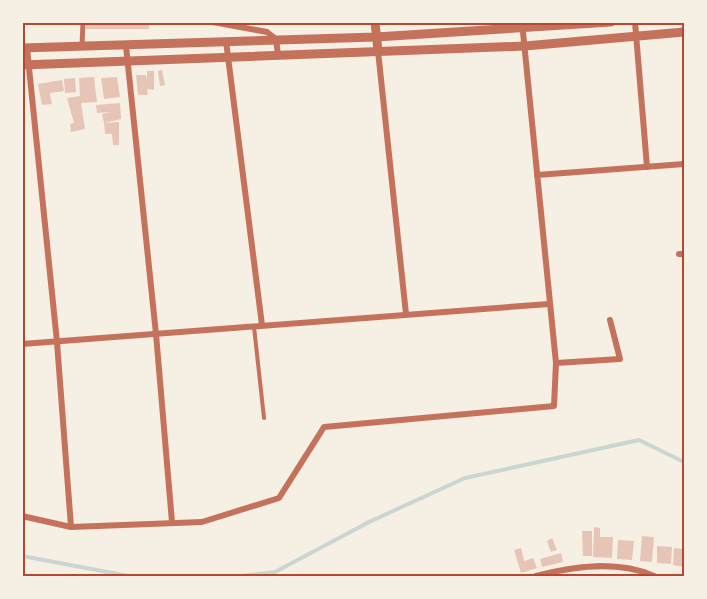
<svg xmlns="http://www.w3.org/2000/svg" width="707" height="599" font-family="'DM Sans',sans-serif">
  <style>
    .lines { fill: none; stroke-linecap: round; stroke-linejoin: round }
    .stream { stroke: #c9d6d2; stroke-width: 4 }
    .building { fill: #e6c5b7 }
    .service { stroke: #c5725c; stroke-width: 4 }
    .pedestrian { stroke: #c5725c; stroke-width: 5 }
    .minor { stroke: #c5725c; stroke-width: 6 }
    .tertiary { stroke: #c5725c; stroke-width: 9 }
    .neatline { fill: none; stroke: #b5482f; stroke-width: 2 }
  </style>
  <rect width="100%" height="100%" fill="#f6efe4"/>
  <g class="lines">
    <g class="stream">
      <polyline points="22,556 129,576"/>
      <polyline points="241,576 275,572 369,522 465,478 639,440 684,462"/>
    </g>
  </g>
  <g class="building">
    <rect x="86" y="22" width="63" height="7"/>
    <polygon points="162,70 165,85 160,86 158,71"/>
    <polygon points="147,71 154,71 154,90 147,89 148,95 138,95 136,75 146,75 147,81"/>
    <polygon points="94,77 97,102 81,103 85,129 71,132 70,124 74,123 67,98 80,96 79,78"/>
    <polygon points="117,77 120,97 104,99 101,78"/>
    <polygon points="75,78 76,92 65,93 64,79"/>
    <polygon points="62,80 64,91 50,93 52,104 42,105 38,84"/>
    <polygon points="120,103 121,119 104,123 102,114 111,112 97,113 96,105"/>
    <polygon points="119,122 119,145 113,145 112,134 105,134 104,123"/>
    <polygon points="594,527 600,528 600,537 613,537 612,558 593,557"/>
    <polygon points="582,531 592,531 592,556 583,556"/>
    <polygon points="642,536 654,537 652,562 640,561"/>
    <polygon points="552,538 557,550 551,552 547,541"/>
    <polygon points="618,540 634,541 632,560 617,559"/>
    <polygon points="657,546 672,547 671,564 657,563"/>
    <polygon points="521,548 524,561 533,558 537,568 521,573 514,550"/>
    <polygon points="674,548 684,549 684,567 673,565"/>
    <polygon points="561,553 563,562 542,567 540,559"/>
  </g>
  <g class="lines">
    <polyline class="service" points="254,327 264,418"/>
    <polyline class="pedestrian" points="82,47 83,22"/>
    <g class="minor">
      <polyline points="213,22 267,32 276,39 278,55"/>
      <polyline points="635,22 647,167"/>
      <polyline points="226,41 262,325"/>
      <polyline points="126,46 156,334 172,522"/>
      <polyline points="27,48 57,342 71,527"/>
      <polyline points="378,51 406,314"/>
      <polyline points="537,175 684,164"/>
      <polyline points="679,254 684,254"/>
      <polyline points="22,344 549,304"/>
      <polyline points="556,363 620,359 610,320"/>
      <polyline points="22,516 71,527 202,522 279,498 324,427 554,406 556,363 522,22"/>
      <path d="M536,576C574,566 617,560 654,576"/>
    </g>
    <g class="tertiary">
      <polyline points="375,22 378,51"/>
      <polyline points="22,48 376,37 611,22"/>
      <polyline points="22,65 525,46 684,32"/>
    </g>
  </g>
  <rect width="707" height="599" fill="none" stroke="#f6efe4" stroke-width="48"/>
  <rect x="24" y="24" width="659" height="551" class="neatline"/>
</svg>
